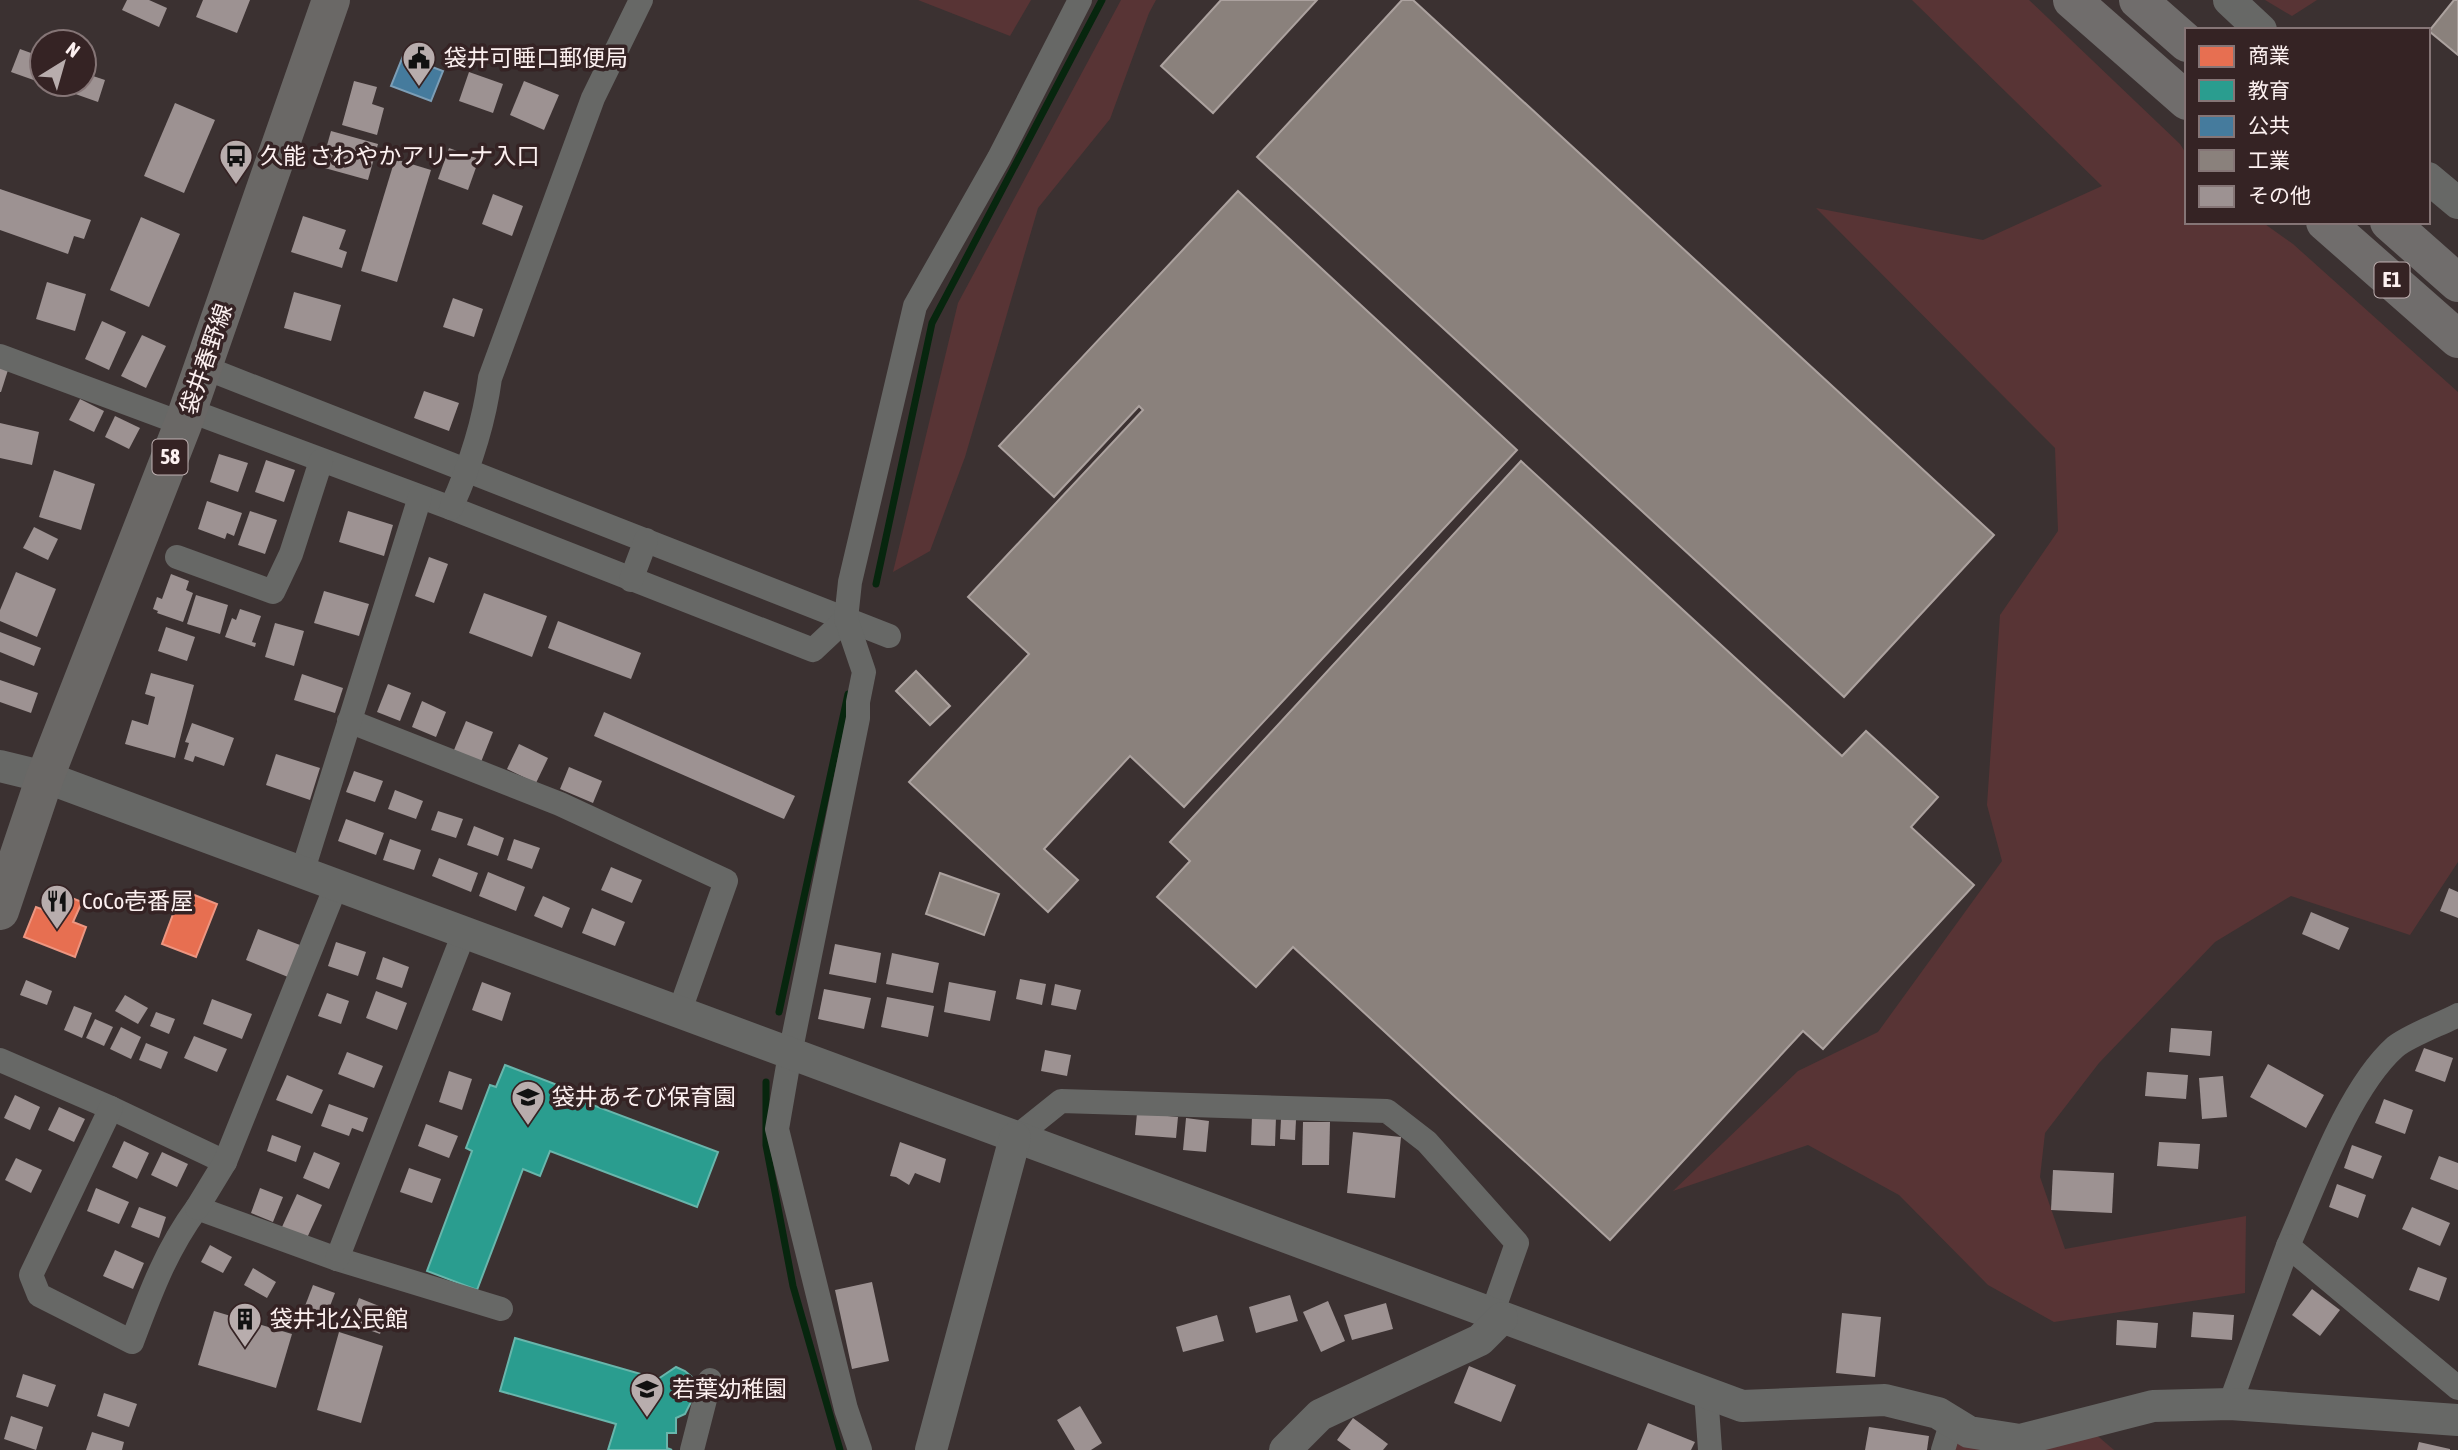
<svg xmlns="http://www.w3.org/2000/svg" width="2458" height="1450" font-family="'Asap Condensed','Noto Sans JP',sans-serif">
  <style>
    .green { fill: #583435 }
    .shops { fill: #e76f51; stroke: #ed9681; stroke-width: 2 }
    .schools { fill: #2a9d8f; stroke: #69b6ac; stroke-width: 2 }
    .public { fill: #457b9d; stroke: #7c9eb6; stroke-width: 2 }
    .industry { fill: #8a817c; stroke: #aca29f; stroke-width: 2 }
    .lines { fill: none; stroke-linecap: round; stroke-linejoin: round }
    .stream { stroke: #07260e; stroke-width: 7 }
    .building { fill: #9d9292 }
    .minor { stroke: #676866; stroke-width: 24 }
    .tertiary { stroke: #676866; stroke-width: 32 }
    .primary { stroke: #6a6866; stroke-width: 38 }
    .motorway { stroke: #706d6c; stroke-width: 38 }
    .labels { text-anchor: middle; stroke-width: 7; stroke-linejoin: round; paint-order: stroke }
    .shield { fill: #352324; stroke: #c0b2b3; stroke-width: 2 }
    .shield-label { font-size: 21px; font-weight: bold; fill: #fcf0f0 }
    .poi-label { font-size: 23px; fill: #fcf0f0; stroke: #352324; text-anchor: start }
    .street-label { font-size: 23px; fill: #fcf0f0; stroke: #352324 }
  </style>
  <rect width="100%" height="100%" fill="#3b3131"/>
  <g class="green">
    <polygon points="918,0 1031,0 1010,36"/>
    <polygon points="1121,0 1156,0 1149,13 1110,119 1038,208 965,457 930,551 893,572 958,303"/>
    <polygon points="1912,0 2029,0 2180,144 2187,155 2187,222 2262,222 2293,244 2458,392 2458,862 2410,935 2291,896 2215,942 2099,1063 2045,1133 2040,1177 2065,1249 2246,1216 2245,1293 2054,1322 1988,1285 1899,1195 1808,1145 1673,1191 1798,1071 1878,1032 2002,861 1987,805 2000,615 2058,531 2055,448 1816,208 1983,240 2102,186"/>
    <polygon points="2265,0 2317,0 2292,16"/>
    <polygon points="1952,1421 2093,1432 2114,1450 1948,1450"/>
  </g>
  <g class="shops">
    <polygon points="182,890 217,904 196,957 162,944"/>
    <polygon points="59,893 82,902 73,922 86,927 75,957 24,937 36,907 52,913"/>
  </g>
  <g class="schools">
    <polygon points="505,1065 568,1089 566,1095 718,1152 697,1207 550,1151 540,1176 523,1169 477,1290 427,1271 472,1151 466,1148 490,1085 496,1087"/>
    <polygon points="515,1338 658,1379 676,1367 685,1371 692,1377 696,1392 685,1414 676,1418 676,1433 667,1433 667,1448 672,1450 608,1450 616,1424 500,1391"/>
  </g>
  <polygon class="public" points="403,56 443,71 431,101 391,86"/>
  <g class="industry">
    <polygon points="1221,0 1317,0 1213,113 1161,66"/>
    <polygon points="1402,0 1413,0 1994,535 1844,697 1257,157"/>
    <polygon points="2454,0 2458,0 2458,55 2429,31"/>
    <polygon points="1238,191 1517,450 1184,807 1130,756 1044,849 1078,880 1048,912 909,782 1029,654 968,597 1143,410 1139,406 1054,497 999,446"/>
    <polygon points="1521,461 1842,756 1866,731 1938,797 1911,827 1974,885 1823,1049 1803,1031 1610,1240 1293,947 1256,987 1157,897 1190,861 1170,842"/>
    <polygon points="916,671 950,706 930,725 896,691"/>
    <polygon points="940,873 999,894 984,935 926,914"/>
  </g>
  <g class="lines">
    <g class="stream">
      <polyline points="876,584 932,323 1102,0"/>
      <polyline points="779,1012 848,694"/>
      <polyline points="766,1082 766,1145 793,1286 840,1450"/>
    </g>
  </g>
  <g class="building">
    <polygon points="127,0 149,0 167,8 159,27 122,10"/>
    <polygon points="203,0 250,0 237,33 196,17"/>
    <polygon points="20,49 42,57 42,83 11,72"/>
    <polygon points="469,72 503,84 493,113 459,101"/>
    <polygon points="84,73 105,80 98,102 47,84 84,84"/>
    <polygon points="354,81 377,87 372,104 384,108 377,135 342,125"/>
    <polygon points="524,81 559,95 544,130 510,115"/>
    <polygon points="175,103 215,120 184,193 144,176"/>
    <polygon points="331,131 378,144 368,180 321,167"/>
    <polygon points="449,148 479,159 468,190 438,179"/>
    <polygon points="395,159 431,170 397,282 361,271"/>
    <polygon points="0,189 91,220 84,239 74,236 68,254 0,230"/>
    <polygon points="493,194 523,206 512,236 482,224"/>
    <polygon points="303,216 346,230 339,249 347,252 342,268 291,252"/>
    <polygon points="141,217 180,234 149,307 110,290"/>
    <polygon points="47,282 86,294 75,331 36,319"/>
    <polygon points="294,292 341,305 331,341 284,328"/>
    <polygon points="453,298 483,309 474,337 443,327"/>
    <polygon points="102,321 126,332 109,370 85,359"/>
    <polygon points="142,335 166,346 146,388 121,376"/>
    <polygon points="0,367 8,370 1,392 0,392"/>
    <polygon points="424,391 459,403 449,431 414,418"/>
    <polygon points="80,399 104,411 94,432 69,420"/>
    <polygon points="115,416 140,428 129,449 105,437"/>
    <polygon points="0,423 39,432 32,465 0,458"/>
    <polygon points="219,454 248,463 238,492 210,482"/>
    <polygon points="266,460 295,470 284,502 255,492"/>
    <polygon points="54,470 95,484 81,530 39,517"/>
    <polygon points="207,501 242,513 234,536 227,533 225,539 198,529"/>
    <polygon points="250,511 277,520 265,554 238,545"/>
    <polygon points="348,511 393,525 384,556 339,542"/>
    <polygon points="34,527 58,539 48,560 23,548"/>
    <polygon points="429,557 448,564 434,603 415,596"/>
    <polygon points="16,572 56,589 37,637 0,621 0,610"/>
    <polygon points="171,574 189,581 186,590 193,593 183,622 157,613 158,611 153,609 157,597 162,599"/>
    <polygon points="324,591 369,604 359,636 314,623"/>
    <polygon points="484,593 547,616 532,657 469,633"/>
    <polygon points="196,595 228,605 220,634 187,624"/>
    <polygon points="240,609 261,616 252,642 256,643 255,647 225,637 232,618 236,620"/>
    <polygon points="558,621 641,653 631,679 548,648"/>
    <polygon points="275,623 304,631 294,666 265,657"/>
    <polygon points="166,627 195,637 187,661 158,651"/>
    <polygon points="0,632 41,648 34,666 0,652"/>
    <polygon points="151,673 194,685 175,758 125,744 132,720 148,725 155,697 145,694"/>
    <polygon points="302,674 343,688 335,713 294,700"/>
    <polygon points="0,680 38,693 31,713 0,702"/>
    <polygon points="388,684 411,693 400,721 377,712"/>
    <polygon points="422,701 446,712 436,737 412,727"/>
    <polygon points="604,712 795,796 784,819 594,736"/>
    <polygon points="466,721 493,732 481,762 454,750"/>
    <polygon points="192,723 234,738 224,766 195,756 193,762 184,759 189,743 185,742"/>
    <polygon points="519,744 548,758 536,783 507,769"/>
    <polygon points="276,754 320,768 310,800 266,785"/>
    <polygon points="569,767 602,781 593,803 560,789"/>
    <polygon points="354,771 383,781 375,802 346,792"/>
    <polygon points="395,790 423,801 416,819 388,809"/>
    <polygon points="438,811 463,819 456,838 431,830"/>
    <polygon points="346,819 384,833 376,855 338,841"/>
    <polygon points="474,826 504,838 498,856 467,845"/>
    <polygon points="390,839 421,850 414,870 383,860"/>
    <polygon points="514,839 540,848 532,869 507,860"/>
    <polygon points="439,858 478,873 471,892 432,876"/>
    <polygon points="611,867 642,880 632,903 601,890"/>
    <polygon points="488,872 525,887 516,911 479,896"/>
    <polygon points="2449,888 2458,892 2458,918 2440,911"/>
    <polygon points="543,896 570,908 562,928 534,916"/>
    <polygon points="592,908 625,922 615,946 582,933"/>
    <polygon points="2311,912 2349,928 2339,950 2302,934"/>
    <polygon points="258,929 300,945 288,977 246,960"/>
    <polygon points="336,942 366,952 358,976 328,966"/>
    <polygon points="835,944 881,953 876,983 829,974"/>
    <polygon points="892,953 939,963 933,993 886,984"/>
    <polygon points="383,957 409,967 402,988 376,979"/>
    <polygon points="1020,979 1046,984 1042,1005 1016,999"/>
    <polygon points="26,980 52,991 47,1005 20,995"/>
    <polygon points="482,982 511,993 502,1021 472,1010"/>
    <polygon points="949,982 996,991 990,1021 944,1012"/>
    <polygon points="1055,984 1081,990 1076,1010 1051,1005"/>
    <polygon points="824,989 871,998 864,1029 818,1019"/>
    <polygon points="376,991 407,1003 397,1030 366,1018"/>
    <polygon points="327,993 349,1001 341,1024 318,1016"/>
    <polygon points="125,995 148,1008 138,1024 115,1011"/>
    <polygon points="887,997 934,1006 928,1037 881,1027"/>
    <polygon points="212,999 252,1014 242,1039 203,1024"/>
    <polygon points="74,1006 92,1013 82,1038 64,1030"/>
    <polygon points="156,1012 175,1019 169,1034 150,1026"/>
    <polygon points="95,1019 113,1027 104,1046 86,1038"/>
    <polygon points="121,1027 141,1037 131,1059 110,1049"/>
    <polygon points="2171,1028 2212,1031 2210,1056 2169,1052"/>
    <polygon points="194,1036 227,1049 217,1072 184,1058"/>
    <polygon points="146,1043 168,1052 161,1069 139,1060"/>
    <polygon points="2424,1048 2453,1058 2445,1082 2415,1071"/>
    <polygon points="1045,1050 1071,1055 1067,1076 1041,1071"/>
    <polygon points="347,1052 383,1066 374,1088 338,1074"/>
    <polygon points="2268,1064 2324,1095 2306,1128 2250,1097"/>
    <polygon points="449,1071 472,1079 462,1110 439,1102"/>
    <polygon points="2147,1072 2188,1075 2186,1099 2145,1096"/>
    <polygon points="287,1075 323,1090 312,1114 276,1100"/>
    <polygon points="2223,1076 2227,1117 2202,1119 2199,1078"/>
    <polygon points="15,1095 40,1107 30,1130 4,1118"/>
    <polygon points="2384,1099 2413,1110 2405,1134 2375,1123"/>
    <polygon points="329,1104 368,1118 363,1132 352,1128 349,1136 321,1126"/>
    <polygon points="59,1107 85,1119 74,1142 48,1130"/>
    <polygon points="1137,1113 1178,1117 1176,1138 1135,1135"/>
    <polygon points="1252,1116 1276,1117 1275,1146 1251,1145"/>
    <polygon points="1186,1118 1209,1121 1206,1152 1183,1150"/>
    <polygon points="1281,1119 1296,1120 1295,1140 1280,1139"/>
    <polygon points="1303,1122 1330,1122 1329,1165 1302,1165"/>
    <polygon points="426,1124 458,1136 449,1158 418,1146"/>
    <polygon points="1353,1132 1401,1137 1395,1198 1347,1193"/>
    <polygon points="272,1135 301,1146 296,1162 267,1151"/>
    <polygon points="124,1141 149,1153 137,1179 112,1167"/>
    <polygon points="900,1142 946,1159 940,1183 915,1173 909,1185 896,1177 890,1176"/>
    <polygon points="2159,1142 2200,1144 2198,1169 2157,1166"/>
    <polygon points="2352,1145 2382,1156 2373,1179 2344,1168"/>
    <polygon points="162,1152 188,1164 177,1187 151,1175"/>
    <polygon points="314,1152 340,1163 329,1189 303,1178"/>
    <polygon points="2439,1156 2458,1163 2458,1190 2430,1179"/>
    <polygon points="16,1158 42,1170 31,1193 5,1180"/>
    <polygon points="409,1168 441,1179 432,1203 400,1192"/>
    <polygon points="2053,1170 2114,1173 2112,1213 2051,1210"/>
    <polygon points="2337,1184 2366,1195 2358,1218 2329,1207"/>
    <polygon points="96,1188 129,1202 119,1224 87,1211"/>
    <polygon points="260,1188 283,1197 273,1222 251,1213"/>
    <polygon points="297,1194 322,1205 307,1238 282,1227"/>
    <polygon points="139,1207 166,1217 159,1238 131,1227"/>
    <polygon points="2412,1207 2450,1223 2440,1246 2402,1229"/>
    <polygon points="210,1245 232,1257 223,1273 201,1262"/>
    <polygon points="115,1250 144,1263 133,1289 103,1276"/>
    <polygon points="2418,1267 2447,1278 2439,1301 2409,1290"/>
    <polygon points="253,1268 276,1282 267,1298 244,1285"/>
    <polygon points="872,1282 889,1361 852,1369 835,1290"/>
    <polygon points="313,1285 335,1293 327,1314 305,1306"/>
    <polygon points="2312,1289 2340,1310 2320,1336 2292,1315"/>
    <polygon points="1290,1295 1298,1321 1256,1333 1249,1307"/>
    <polygon points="359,1298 389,1310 380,1334 350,1323"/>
    <polygon points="1328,1301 1345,1341 1321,1352 1303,1312"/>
    <polygon points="1386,1303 1393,1329 1352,1340 1344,1315"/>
    <polygon points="214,1311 292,1334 276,1388 198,1365"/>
    <polygon points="2193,1312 2234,1315 2232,1340 2191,1337"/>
    <polygon points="1842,1313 1881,1317 1875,1377 1836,1373"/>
    <polygon points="1217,1315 1224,1341 1183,1352 1176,1327"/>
    <polygon points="2117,1320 2158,1323 2156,1348 2116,1345"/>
    <polygon points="339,1332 383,1346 361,1423 317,1410"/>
    <polygon points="1469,1366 1516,1385 1501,1422 1454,1403"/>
    <polygon points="23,1374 56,1385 48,1407 16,1397"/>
    <polygon points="104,1393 137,1404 129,1427 97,1416"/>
    <polygon points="1080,1406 1102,1443 1091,1450 1075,1450 1057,1420"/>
    <polygon points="11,1416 43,1427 36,1450 4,1439"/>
    <polygon points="1353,1418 1388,1444 1383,1450 1351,1450 1337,1440"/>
    <polygon points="1648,1423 1695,1442 1691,1450 1637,1450"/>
    <polygon points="1869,1427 1929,1436 1927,1450 1865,1450"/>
    <polygon points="92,1432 124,1442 122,1450 86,1450"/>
    <polygon points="2419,1442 2450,1449 2450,1450 2417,1450"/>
  </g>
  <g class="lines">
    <g class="minor">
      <polyline points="0,356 183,424"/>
      <polyline points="203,367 889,636"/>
      <polyline points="188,410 451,508 813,650 846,619"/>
      <path d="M451,508C470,466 484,423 490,378L593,98L641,0"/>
      <polyline points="177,557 273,592 291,554 321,461"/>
      <polyline points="631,580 646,540"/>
      <polyline points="349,721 560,804 726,881 679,1013"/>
      <polyline points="302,873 420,497"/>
      <polyline points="0,1060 111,1108 225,1162"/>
      <path d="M111,1108L31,1275L39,1295L132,1342C150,1294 166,1250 197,1208L337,1259L501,1309"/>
      <polyline points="1015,1138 1061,1101 1387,1111 1427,1142 1517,1243 1492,1314"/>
      <polyline points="197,1208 225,1162 336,886"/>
      <path d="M2288,1246C2314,1187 2348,1089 2395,1047C2408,1036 2441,1024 2458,1015"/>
      <polyline points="337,1259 464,933"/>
      <polyline points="1706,1393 1710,1450"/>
      <polyline points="2230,1404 2288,1246 2458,1388"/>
      <polyline points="692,1450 710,1380"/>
      <polyline points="860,1450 846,1409 777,1129 790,1054 858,718 858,702 864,672 846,619 850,582 915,306 999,158 1080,0"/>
      <polyline points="1943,1450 1952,1421"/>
    </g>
    <g class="tertiary">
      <polyline points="2229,0 2261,30"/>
      <polyline points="2428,178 2458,203"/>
      <polyline points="0,766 45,777 1742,1406 1885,1400 1938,1413 1969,1432 2020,1440 2153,1406 2230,1404 2458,1420"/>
      <polyline points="931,1450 1015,1138"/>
      <polyline points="1285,1450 1320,1415 1480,1340 1502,1318"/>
    </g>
    <polyline class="primary" points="0,911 45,777 183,424 331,0"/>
    <g class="motorway">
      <polyline points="2072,0 2187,101"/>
      <polyline points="2138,0 2187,43"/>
      <polyline points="2325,222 2458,339"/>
      <polyline points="2389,222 2458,283"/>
    </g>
  </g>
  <defs>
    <symbol id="civic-pin" viewBox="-11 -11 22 30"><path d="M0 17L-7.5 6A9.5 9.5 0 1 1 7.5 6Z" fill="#b8adad" stroke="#352324"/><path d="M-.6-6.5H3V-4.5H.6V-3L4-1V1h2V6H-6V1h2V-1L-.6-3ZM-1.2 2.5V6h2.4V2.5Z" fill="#111"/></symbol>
    <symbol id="bus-pin" viewBox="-11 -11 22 30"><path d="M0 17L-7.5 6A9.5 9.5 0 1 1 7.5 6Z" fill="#b8adad" stroke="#352324"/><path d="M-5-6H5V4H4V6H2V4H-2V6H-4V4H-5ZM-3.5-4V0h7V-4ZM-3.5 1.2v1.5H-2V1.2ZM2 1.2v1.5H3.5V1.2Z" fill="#111"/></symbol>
    <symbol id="restaurant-pin" viewBox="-11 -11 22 30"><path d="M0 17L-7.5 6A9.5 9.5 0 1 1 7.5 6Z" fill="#b8adad" stroke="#352324"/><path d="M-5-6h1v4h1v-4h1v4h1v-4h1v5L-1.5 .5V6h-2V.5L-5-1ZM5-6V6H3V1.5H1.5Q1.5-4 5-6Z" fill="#111"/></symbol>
    <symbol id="school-pin" viewBox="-11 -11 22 30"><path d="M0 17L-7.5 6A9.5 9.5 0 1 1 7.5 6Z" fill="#b8adad" stroke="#352324"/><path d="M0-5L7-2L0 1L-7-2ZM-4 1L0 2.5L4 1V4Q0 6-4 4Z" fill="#111"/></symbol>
    <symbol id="building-pin" viewBox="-11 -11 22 30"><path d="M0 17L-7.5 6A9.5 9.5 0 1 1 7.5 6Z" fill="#b8adad" stroke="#352324"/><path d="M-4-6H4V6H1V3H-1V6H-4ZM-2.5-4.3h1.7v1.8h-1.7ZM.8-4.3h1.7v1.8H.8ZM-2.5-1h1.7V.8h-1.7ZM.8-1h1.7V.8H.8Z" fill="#111"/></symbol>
  </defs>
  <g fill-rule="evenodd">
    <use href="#civic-pin" x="400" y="39" width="38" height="52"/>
    <use href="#bus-pin" x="217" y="137" width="38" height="52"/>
    <use href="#restaurant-pin" x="38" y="882" width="38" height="52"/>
    <use href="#school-pin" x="509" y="1078" width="38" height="52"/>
    <use href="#building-pin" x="226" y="1300" width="38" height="52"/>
    <use href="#school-pin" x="628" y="1370" width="38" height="52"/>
  </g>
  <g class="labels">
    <g class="shield">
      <rect x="2374.5" y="262.5" width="35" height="35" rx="5"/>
      <rect x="152.5" y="439.5" width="35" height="35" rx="5"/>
    </g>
    <g class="shield-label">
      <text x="2392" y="287">E1</text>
      <text x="170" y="464">58</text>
    </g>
    <g class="poi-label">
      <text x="444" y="66">袋井可睡口郵便局</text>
      <text x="260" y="164">久能 さわやかアリーナ入口</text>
      <text x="82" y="909">CoCo壱番屋</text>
      <text x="552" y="1105">袋井あそび保育園</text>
      <text x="270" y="1327">袋井北公民館</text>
      <text x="672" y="1397">若葉幼稚園</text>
    </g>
    <g class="street-label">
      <text transform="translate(206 359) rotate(-71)" y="8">袋井春野線</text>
    </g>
  </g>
  <rect x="2185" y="28" width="245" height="196" fill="#352324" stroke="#857576" stroke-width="2"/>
  <rect x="2199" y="46" width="35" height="21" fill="#e76f51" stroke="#857576" stroke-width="2"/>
  <text x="2248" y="63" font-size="21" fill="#fcf0f0">商業</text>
  <rect x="2199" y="80" width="35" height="21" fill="#2a9d8f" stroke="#857576" stroke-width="2"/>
  <text x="2248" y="98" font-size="21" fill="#fcf0f0">教育</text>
  <rect x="2199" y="116" width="35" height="21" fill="#457b9d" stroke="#857576" stroke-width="2"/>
  <text x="2248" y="133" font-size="21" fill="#fcf0f0">公共</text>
  <rect x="2199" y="150" width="35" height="21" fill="#8a817c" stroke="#857576" stroke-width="2"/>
  <text x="2248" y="168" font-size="21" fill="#fcf0f0">工業</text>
  <rect x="2199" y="186" width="35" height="21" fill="#9d9292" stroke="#857576" stroke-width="2"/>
  <text x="2248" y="203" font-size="21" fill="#fcf0f0">その他</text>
  <g transform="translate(63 63) rotate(37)"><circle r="33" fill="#352324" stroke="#857576" stroke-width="2"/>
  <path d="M0-5L12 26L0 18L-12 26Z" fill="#b8adad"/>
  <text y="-10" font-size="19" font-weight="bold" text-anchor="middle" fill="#fcf0f0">N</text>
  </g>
</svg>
